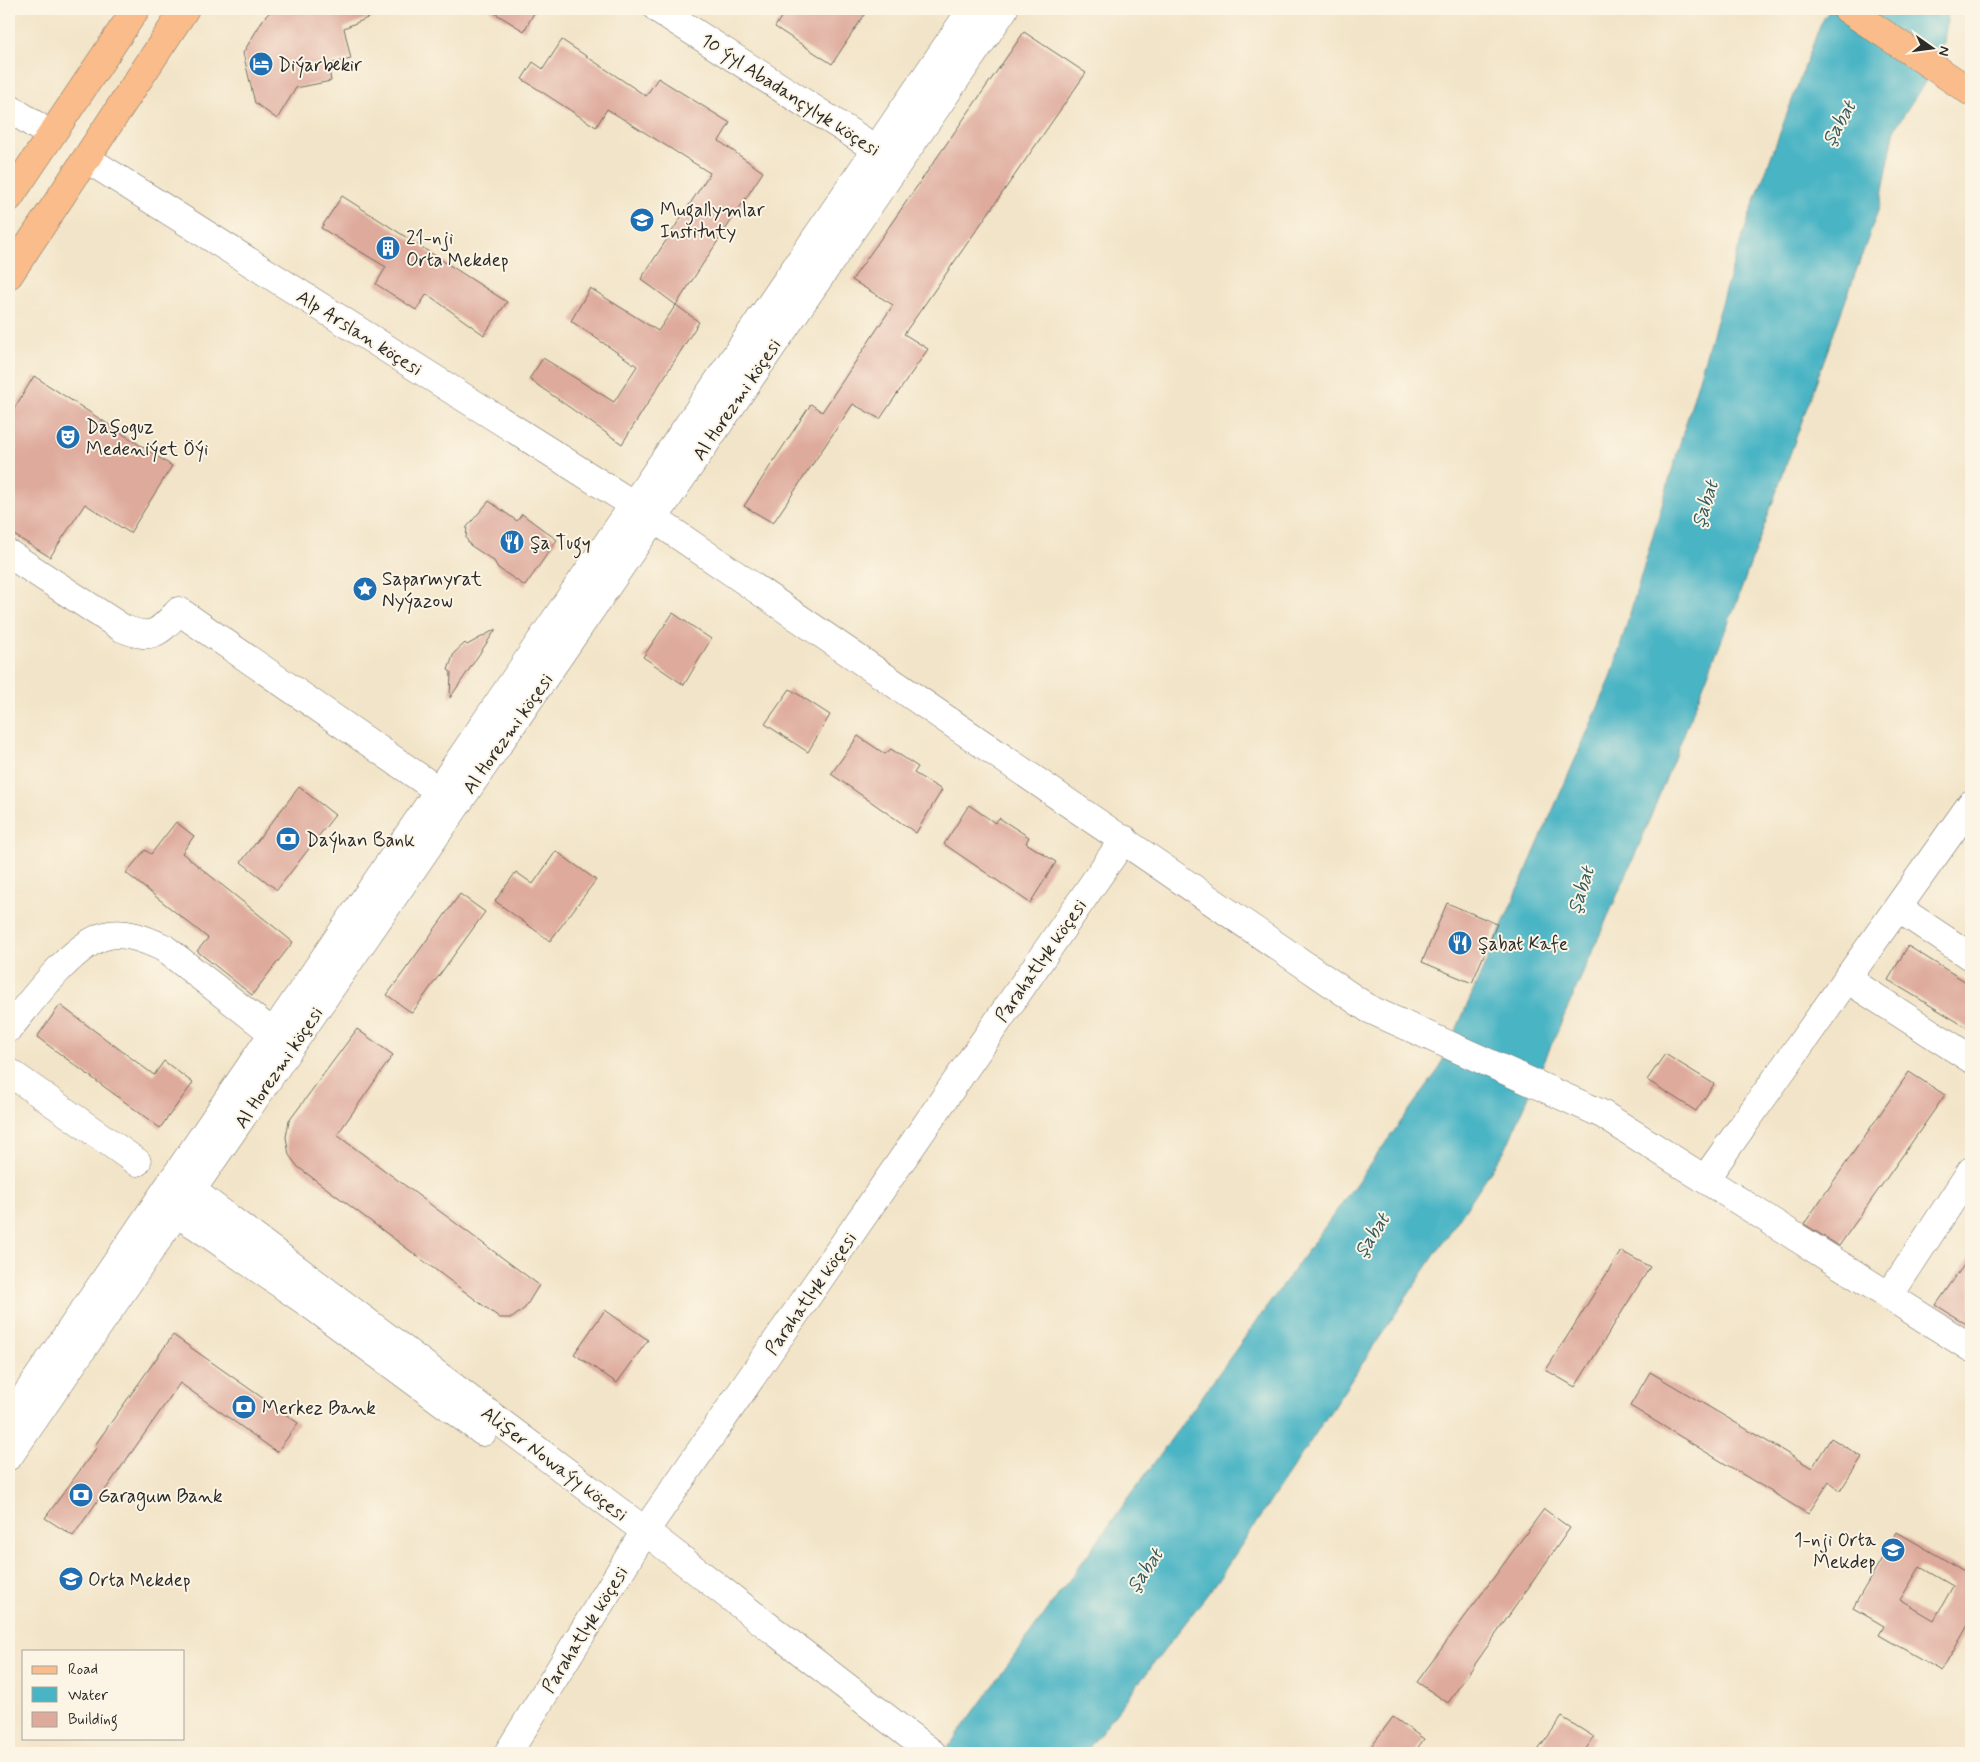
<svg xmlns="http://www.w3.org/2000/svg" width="1980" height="1762" font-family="Mynerve,sans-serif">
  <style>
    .water { fill: #48b4c4; stroke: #3a7078 }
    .building { fill: #deaa9c; fill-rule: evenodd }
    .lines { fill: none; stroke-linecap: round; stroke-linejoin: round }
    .minor-casing { stroke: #716c62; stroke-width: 29 }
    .major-casing { stroke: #716c62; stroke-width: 29 }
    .minor { stroke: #fff; stroke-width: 28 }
    .major { stroke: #f9bc8a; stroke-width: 28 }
    .labels { text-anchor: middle; stroke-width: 4; stroke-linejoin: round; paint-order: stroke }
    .poi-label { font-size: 19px; fill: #2b2b2b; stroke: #fcf5e5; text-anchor: start }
    .street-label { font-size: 19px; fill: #2b2b2b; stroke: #fcf5e5 }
    .water-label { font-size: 20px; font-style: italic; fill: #355b61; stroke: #fcf5e5 }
  </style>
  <rect width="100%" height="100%" fill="#fcf5e5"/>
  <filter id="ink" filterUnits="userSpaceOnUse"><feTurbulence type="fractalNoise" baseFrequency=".02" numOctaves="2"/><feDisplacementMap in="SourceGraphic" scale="10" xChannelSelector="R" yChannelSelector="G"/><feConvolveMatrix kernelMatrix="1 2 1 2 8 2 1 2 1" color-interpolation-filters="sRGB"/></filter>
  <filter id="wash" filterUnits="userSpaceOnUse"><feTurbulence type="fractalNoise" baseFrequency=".0096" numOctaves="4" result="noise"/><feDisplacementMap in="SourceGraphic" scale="20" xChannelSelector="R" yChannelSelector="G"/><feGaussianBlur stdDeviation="1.12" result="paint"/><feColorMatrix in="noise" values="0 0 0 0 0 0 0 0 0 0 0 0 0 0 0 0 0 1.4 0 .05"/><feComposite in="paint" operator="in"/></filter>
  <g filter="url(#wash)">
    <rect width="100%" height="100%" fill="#f2e4c8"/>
    <polygon class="water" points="1830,9 1952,9 1948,13 1942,56 1895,128 1880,205 1737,601 1641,841 1506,1148 1216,1583 1085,1753 944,1753 1439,1069 1611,678 1725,290 1751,211 1820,25"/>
    <g id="blocks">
      <g class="building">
        <polygon points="280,9 389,9 344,28 351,59 328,64 331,81 296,88 277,119 255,103 243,53 264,18 270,12"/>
        <polygon points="488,9 536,9 524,31"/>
        <polygon points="786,9 868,9 832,64 775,27"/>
        <polygon points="1024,32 1086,73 904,334 928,349 880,419 853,404 773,523 744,506 811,404 822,412 893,305 852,280"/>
        <polygon points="562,40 646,96 658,78 730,123 719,141 763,172 676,305 641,279 710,173 607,109 596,127 522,79 533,62 543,69"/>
        <polygon points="342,196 507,302 484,335 427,294 416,310 376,284 386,267 321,228"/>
        <polygon points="590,288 658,331 676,305 699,322 622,444 529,379 543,358 614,402 637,366 571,321"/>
        <polygon points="34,376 172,466 130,533 85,504 50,557 9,532 9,417"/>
        <polygon points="489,501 517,521 522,514 557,540 525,586 498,568 494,561 470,545 466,538 467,527"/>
        <polygon points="673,613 711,639 684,685 643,657"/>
        <polygon points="496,629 450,698 451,672 448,670 454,653 465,643 467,645"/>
        <polygon points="790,689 830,715 808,752 765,724"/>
        <polygon points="858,736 885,754 891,749 918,767 914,773 942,790 916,833 831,774"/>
        <polygon points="299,787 335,815 277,890 241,862"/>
        <polygon points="969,805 995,823 999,818 1029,837 1026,843 1056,862 1030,903 944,844"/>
        <polygon points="176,822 194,836 182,853 293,942 252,995 197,951 208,938 126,873 145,850 151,854"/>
        <polygon points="556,851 596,880 550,941 495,901 516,872 533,884"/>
        <polygon points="460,894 485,912 412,1013 387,995"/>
        <polygon points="1447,903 1497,924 1472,983 1422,962"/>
        <polygon points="1908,946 1971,985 1971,1030 1888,980"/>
        <polygon points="60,1005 154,1075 164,1061 193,1083 160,1128 37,1037"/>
        <polygon points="357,1029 393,1055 337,1135 539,1285 525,1308 512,1318 500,1318 298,1167 289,1155 286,1137 289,1121"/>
        <polygon points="1665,1054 1714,1084 1696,1111 1647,1080"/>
        <polygon points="1909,1072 1945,1095 1839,1246 1804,1224"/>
        <polygon points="1621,1251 1650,1267 1575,1387 1546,1370"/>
        <polygon points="1971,1255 1971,1327 1936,1305"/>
        <polygon points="605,1310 648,1340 617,1383 574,1354"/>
        <polygon points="173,1335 298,1423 277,1452 180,1383 73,1536 45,1518 97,1447 95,1445"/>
        <polygon points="1650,1372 1812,1468 1831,1438 1862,1457 1840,1491 1829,1482 1808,1514 1630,1406"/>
        <polygon points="1544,1509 1570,1528 1448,1703 1417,1682"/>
        <path d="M1897,1532L1971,1575V1620L1942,1671L1879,1635L1884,1626L1853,1608ZM1920,1567L1953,1586L1934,1620L1900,1600Z"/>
        <polygon points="1393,1717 1424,1739 1414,1753 1366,1753"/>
        <polygon points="1562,1717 1594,1737 1583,1753 1536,1753"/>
      </g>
    </g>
  </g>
  <g filter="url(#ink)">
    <use href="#blocks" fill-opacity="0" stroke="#716c62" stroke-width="1"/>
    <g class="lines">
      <defs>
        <g id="minor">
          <polyline points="658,9 890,158"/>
          <polyline points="9,108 51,135"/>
          <polyline points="87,159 634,505 1369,1009 1602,1114 1971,1348"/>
          <path d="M9,554L122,628C153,641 158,633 179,611L439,791"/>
          <polyline points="1898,908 1971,957"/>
          <polyline points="1847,979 1971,1059"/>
          <path d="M9,1028C31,1002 72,945 105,936C124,930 147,940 164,948L273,1033"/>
          <polyline points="9,1072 137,1162"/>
          <polyline points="177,1179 645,1531 932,1753"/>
          <polyline points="1705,1179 1971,804"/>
          <polyline points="159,1203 197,1226 315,1308 483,1432"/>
          <polyline points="1889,1296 1971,1171"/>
          <polyline points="9,1420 972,9"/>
          <polyline points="9,1456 1004,9"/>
          <polyline points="508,1753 645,1531 1124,839"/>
        </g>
        <g id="major">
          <polyline points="1847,9 1971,92"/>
          <polyline points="9,198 136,9"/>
          <polyline points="9,275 185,9"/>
        </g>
      </defs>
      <use href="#minor" class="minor-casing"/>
      <use href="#major" class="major-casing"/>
      <use href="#minor" class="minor"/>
      <use href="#major" class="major"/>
    </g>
  </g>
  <defs>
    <symbol id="hotel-disc" viewBox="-11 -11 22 22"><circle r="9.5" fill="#1f6fb2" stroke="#fcf5e5"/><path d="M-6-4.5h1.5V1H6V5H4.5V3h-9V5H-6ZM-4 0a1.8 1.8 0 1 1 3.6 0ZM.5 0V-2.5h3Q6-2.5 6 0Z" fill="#fff"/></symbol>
    <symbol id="university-disc" viewBox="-11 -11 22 22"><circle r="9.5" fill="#1f6fb2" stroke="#fcf5e5"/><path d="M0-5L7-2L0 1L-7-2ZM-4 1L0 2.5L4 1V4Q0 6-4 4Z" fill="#fff"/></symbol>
    <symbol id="building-disc" viewBox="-11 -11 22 22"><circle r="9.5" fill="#1f6fb2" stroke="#fcf5e5"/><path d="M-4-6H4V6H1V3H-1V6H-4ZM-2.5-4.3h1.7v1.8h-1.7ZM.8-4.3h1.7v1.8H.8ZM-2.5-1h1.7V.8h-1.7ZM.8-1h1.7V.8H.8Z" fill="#fff"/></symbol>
    <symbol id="theatre-disc" viewBox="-11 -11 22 22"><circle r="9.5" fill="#1f6fb2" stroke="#fcf5e5"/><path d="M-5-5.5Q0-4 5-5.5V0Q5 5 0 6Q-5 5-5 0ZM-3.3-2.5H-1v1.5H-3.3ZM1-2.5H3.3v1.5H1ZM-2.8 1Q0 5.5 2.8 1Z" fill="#fff"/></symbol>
    <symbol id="restaurant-disc" viewBox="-11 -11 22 22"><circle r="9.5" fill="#1f6fb2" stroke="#fcf5e5"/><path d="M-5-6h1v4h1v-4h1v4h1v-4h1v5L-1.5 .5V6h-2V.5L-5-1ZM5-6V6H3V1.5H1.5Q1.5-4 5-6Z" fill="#fff"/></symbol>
    <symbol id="sight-disc" viewBox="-11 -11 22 22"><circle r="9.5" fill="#1f6fb2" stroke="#fcf5e5"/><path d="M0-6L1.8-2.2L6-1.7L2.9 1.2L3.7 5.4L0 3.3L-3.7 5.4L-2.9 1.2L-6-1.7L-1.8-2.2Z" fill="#fff"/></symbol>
    <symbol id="bank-disc" viewBox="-11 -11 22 22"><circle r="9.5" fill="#1f6fb2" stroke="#fcf5e5"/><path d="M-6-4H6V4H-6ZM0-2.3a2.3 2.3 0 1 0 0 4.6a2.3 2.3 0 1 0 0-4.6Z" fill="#fff"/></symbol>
    <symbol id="school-disc" viewBox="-11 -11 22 22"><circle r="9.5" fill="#1f6fb2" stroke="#fcf5e5"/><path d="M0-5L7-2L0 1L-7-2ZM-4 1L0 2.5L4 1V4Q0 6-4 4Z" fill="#fff"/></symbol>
  </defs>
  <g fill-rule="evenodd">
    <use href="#hotel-disc" x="247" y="50" width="28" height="28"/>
    <use href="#university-disc" x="628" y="206" width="28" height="28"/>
    <use href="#building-disc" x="374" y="234" width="28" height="28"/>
    <use href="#theatre-disc" x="54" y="423" width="28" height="28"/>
    <use href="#restaurant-disc" x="498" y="528" width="28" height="28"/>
    <use href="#sight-disc" x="351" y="575" width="28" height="28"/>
    <use href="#bank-disc" x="274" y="825" width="28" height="28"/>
    <use href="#restaurant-disc" x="1446" y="929" width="28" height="28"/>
    <use href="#bank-disc" x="230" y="1393" width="28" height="28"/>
    <use href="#bank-disc" x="67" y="1481" width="28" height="28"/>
    <use href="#school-disc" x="1879" y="1536" width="28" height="28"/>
    <use href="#school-disc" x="57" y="1565" width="28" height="28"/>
  </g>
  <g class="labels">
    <g class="poi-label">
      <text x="278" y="71">Diýarbekir</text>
      <text x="660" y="216">Mugallymlar<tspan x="660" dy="22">Instituty</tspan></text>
      <text x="406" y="244">21-nji<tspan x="406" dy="22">Orta Mekdep</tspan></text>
      <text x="86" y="433">Daşoguz<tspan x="86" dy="22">Medeniýet Öýi</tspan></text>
      <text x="530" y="549">Şa Tugy</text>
      <text x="382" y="585">Saparmyrat<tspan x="382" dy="22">Nyýazow</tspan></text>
      <text x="306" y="846">Daýhan Bank</text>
      <text x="1478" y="950">Şabat Kafe</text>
      <text x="262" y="1414">Merkez Bank</text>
      <text x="98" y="1502">Garagum Bank</text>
      <text x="1876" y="1546" text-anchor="end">1-nji Orta<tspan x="1876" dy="22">Mekdep</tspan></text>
      <text x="88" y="1586">Orta Mekdep</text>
    </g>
    <g class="street-label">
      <text transform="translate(791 94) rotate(33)" y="7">10 ýyl Abadançylyk köçesi</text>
      <text transform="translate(360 332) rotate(32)" y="7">Alp Arslan köçesi</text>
      <text transform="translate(736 399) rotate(-56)" y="7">Al Horezmi köçesi</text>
      <text transform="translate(507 733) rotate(-55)" y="7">Al Horezmi köçesi</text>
      <text transform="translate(1040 960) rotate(-55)" y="7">Parahatlyk köçesi</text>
      <text transform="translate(278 1067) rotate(-56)" y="7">Al Horezmi köçesi</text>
      <text transform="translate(810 1293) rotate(-55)" y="7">Parahatlyk köçesi</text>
      <text transform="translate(555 1463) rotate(37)" y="7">Alişer Nowaýy köçesi</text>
      <text transform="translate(584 1629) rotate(-58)" y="7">Parahatlyk köçesi</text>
    </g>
    <g class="water-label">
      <text transform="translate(1838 123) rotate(-60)" y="7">Şabat</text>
      <text transform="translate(1704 504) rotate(-72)" y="7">Şabat</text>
      <text transform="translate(1580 890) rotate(-72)" y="7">Şabat</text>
      <text transform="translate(1371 1235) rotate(-57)" y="7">Şabat</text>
      <text transform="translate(1144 1570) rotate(-55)" y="7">Şabat</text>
    </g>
  </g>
  <rect width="1980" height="1762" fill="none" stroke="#fcf5e5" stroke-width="30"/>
  <rect x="22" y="1650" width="162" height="90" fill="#fcf5e5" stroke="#a8a49b"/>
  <rect x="32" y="1666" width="25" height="8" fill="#f9bc8a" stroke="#a8a49b"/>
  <text x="68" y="1674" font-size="15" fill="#2b2b2b">Road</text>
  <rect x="32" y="1687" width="25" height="15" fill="#48b4c4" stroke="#a8a49b"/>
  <text x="68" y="1700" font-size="15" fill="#2b2b2b">Water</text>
  <rect x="32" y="1712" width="25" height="15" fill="#deaa9c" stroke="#a8a49b"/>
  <text x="68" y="1724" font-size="15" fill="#2b2b2b">Building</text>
  <g transform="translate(1932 48) rotate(104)" stroke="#fcf5e5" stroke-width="4" paint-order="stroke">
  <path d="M0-4L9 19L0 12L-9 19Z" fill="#2b2b2b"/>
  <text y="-8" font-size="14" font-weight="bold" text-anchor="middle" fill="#2b2b2b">N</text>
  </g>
</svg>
